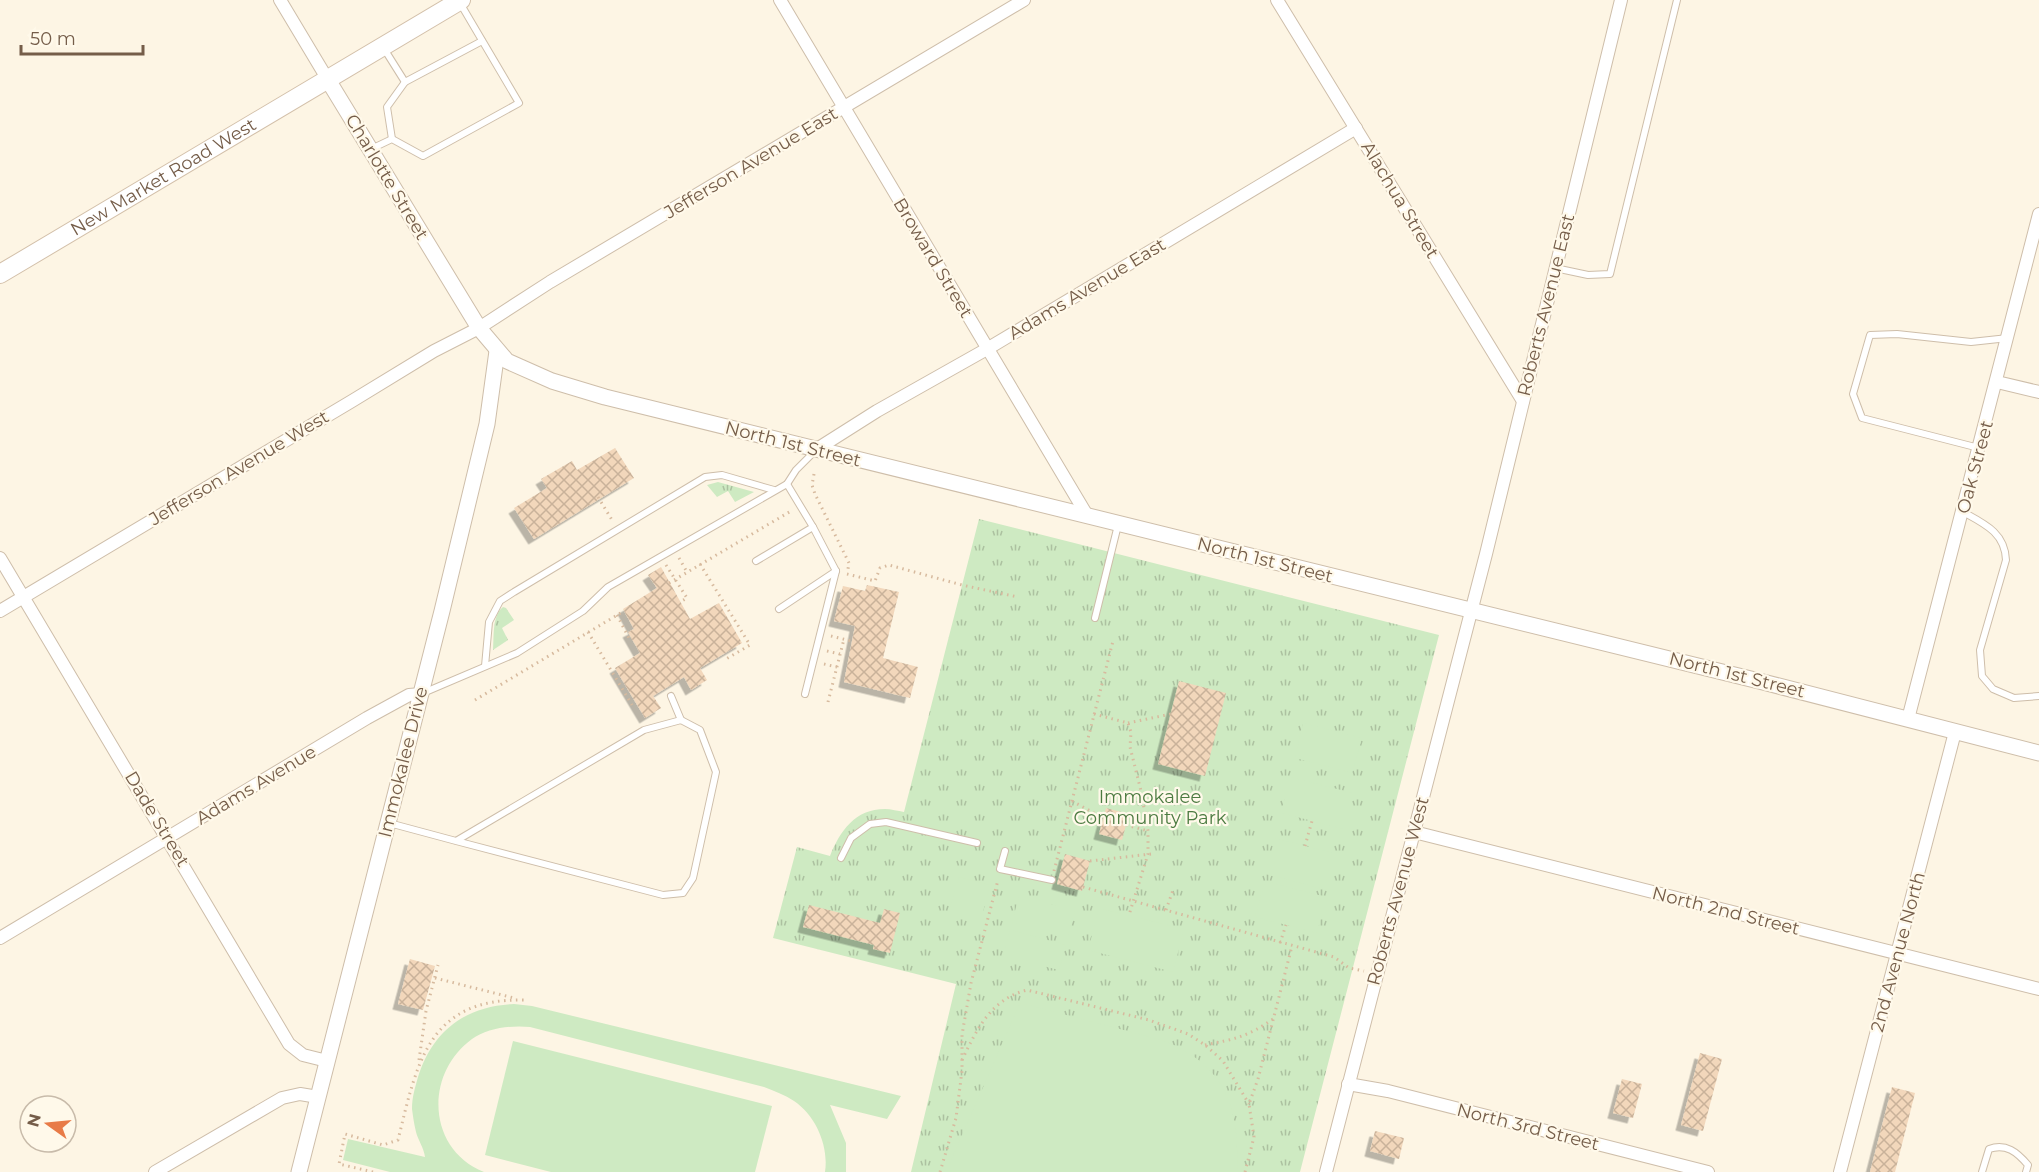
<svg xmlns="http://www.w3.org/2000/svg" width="2039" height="1172" font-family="Montserrat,sans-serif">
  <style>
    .grass { fill: url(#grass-tufts) }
    .pitch { fill: #ceeac2 }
    .building { fill: url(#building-cross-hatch); filter: url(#shadow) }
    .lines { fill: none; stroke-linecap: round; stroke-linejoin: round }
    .service-casing { stroke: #cebeaa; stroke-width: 8 }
    .minor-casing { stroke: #cebeaa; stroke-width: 14 }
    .tertiary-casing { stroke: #cebeaa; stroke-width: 17 }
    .secondary-casing { stroke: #d3c0aa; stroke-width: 20 }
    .path { stroke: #d7ba9e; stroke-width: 3; stroke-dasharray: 1.5 4.5; stroke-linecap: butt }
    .service { stroke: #fff; stroke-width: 6 }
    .minor { stroke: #fff; stroke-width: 12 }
    .tertiary { stroke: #fff; stroke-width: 15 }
    .secondary { stroke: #fff; stroke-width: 18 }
    .labels { text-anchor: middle; stroke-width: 4.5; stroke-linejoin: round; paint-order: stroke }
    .street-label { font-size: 18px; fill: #755d49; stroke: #fff9ea }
    .park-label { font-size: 18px; fill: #4c7b41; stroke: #fff9ea }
  </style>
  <defs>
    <pattern id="grass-tufts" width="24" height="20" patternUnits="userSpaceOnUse" patternTransform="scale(1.5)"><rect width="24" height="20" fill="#ceeac2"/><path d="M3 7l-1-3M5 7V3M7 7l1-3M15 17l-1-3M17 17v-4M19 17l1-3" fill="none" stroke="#acc1a0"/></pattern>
    <pattern id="building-cross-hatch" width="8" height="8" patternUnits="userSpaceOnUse" patternTransform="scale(1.5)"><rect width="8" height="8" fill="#f2d7bb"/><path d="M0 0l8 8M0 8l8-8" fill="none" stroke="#c9b29a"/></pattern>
    <filter id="shadow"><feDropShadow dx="-5.5" dy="5.5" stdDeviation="0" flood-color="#0004"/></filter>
  </defs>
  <rect width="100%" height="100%" fill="#fdf5e4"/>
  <g class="grass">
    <polygon points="718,482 754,492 735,502 728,491 717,497 707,485"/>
    <path d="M979,519L1439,635L1300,1172H911L956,984L773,938L797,847L830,856C840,831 855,809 885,809C891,809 898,811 904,812Z"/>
    <path d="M503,607L506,608L514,620L502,628L508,640L493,650C494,637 492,615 503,607Z"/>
  </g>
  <g class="pitch">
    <polygon points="1303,723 1362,738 1352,773 1295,758"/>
    <polygon points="1290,777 1353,793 1344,829 1281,813"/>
    <polygon points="1275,838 1336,854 1327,890 1266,874"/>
    <polygon points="959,877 990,885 982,916 950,908"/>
    <polygon points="1265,881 1326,897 1317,933 1255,917"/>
    <polygon points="1019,896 1075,910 1068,936 1012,922"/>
    <polygon points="1102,909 1184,929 1173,972 1088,950 1098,912"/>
    <polygon points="1010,930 1066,945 1059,970 1003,956"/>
    <path d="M1020,1003L1162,1040C1226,1065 1240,1108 1237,1172H943L945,1164L949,1165Z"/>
    <path d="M514,1004L532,1006L901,1096L887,1119L830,1105L846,1143V1172H825C829,1146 816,1116 794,1101C785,1095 774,1091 764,1087L530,1027C512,1025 487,1028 472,1039C424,1074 427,1149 484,1172H390L343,1160L348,1139L425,1157C424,1148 418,1140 416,1132C414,1124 413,1116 412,1109C412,1097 415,1088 418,1077C433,1030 466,1006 514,1004Z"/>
    <polygon points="513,1041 772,1106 755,1172 551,1172 485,1155"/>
  </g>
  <g class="building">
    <polygon points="615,448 634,478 534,539 514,508 547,488 541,479 572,461 577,470"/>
    <polygon points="661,567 690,619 719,603 742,643 700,668 707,680 691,690 684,677 653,696 661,708 645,718 615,668 640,653 628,632 634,629 623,609 657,588 648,575"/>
    <polygon points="867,585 899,592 883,658 918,667 910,698 844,682 855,626 834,621 843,586 865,591"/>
    <polygon points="1179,681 1226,693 1205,776 1158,764"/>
    <polygon points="1106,808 1129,814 1122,840 1099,834"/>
    <polygon points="1065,854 1090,861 1082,891 1057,884"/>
    <polygon points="809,905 880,923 884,909 900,913 890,953 873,949 874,945 803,927"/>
    <polygon points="410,959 435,966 423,1010 398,1004"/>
    <polygon points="1700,1053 1722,1059 1703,1131 1681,1125"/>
    <polygon points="1622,1079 1642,1084 1633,1118 1613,1113"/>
    <polygon points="1892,1087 1915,1093 1895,1172 1870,1172"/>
    <polygon points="1375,1131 1404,1138 1399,1159 1370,1151"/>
  </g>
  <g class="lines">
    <defs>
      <g id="service">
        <polyline points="383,47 405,82 482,41"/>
        <polyline points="392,139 387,107 405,82"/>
        <polyline points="371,149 392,139 423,156 519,103 460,3"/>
        <polyline points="1555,268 1588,275 1610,274 1677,0"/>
        <polyline points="1979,448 1862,418 1853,394 1870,335 1897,334 1971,342 2008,338"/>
        <path d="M1963,512C1985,524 2005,533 2006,560L1980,650L1982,676L1993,689L2014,698L2039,696"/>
        <polyline points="756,561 813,527 787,484"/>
        <polyline points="779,609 836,571 813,527"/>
        <polyline points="1095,618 1118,525"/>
        <polyline points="485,666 489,622 500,601 514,592 705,477 722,475 774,490"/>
        <polyline points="423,693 517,653 583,611 608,587 787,484 796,470 816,450"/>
        <polyline points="805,694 836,571"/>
        <polyline points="671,696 681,720"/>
        <polyline points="389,823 456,841 644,730 681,720 700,730 716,772 693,878 683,893 663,895 456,841"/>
        <polyline points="1005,851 1000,869 1052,880"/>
        <polyline points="841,858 851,838 870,824 886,822 977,843"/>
        <path d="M1982,1172L1989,1149C2006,1143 2017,1152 2028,1165L2026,1172"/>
      </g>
      <g id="minor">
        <polyline points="280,0 328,80"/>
        <polyline points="780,0 1088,517"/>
        <polyline points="1277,0 1523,401"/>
        <polyline points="1997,382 2039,392"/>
        <polyline points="817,449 877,411 987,349 1356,128"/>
        <polyline points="0,558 289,1044 303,1055 327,1061"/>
        <polyline points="0,611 352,401 434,351 479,328 550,282 1024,0"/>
        <polyline points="1908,719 2039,214"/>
        <polyline points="1414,832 2039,989"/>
        <polyline points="0,938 367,718 409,695 421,694"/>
        <polyline points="1348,1084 1388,1091 1708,1172"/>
        <polyline points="155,1172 282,1098 300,1094 318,1097"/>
        <polyline points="1326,1172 1486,554 1621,0"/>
        <polyline points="1840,1172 1955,732"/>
      </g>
      <g id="tertiary">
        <polyline points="328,80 479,328 507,361 552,381 605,397 1763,682 2039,753"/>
        <polyline points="299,1172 442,611 487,424 497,351"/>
      </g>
      <g id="secondary">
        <path id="s1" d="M0,274L461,0"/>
      </g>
    </defs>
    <use href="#service" class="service-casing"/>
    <use href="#minor" class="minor-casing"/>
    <use href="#tertiary" class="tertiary-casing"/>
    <use href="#secondary" class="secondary-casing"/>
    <g class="path">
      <polyline points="814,474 812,485 815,494 849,563 848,569"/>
      <polyline points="598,497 612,520"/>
      <polyline points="679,558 687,572"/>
      <polyline points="700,564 750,645 726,659"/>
      <polyline points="666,565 687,598 680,602"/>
      <polyline points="847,574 875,581 880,568 889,565 962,585 1018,597"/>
      <polyline points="669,583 791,511"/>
      <polyline points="617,615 630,640 632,639"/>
      <polyline points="588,632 632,705"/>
      <polyline points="831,636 851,641"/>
      <polyline points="827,651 840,654"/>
      <polyline points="824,664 837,667"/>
      <polyline points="475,700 624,611"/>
      <polyline points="828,702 844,639"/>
      <polyline points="1094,714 1128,723 1131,732 1130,747 1141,791 1148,831 1148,854 1129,915"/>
      <polyline points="1128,723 1171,714"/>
      <polyline points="1072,801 1103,818"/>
      <polyline points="1126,825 1148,831"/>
      <polyline points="1305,846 1312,821"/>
      <polyline points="1090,861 1151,854"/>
      <polyline points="1054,871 1113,641"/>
      <polyline points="1083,887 1334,957 1349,968 1364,971"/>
      <polyline points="1166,910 1173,890"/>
      <polyline points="1280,943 1286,925"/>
      <polyline points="435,978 514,998"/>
      <path d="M1205,1045C1235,1039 1247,1037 1273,1019"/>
      <polyline points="419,1060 426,1011 438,965"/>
      <path d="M962,1060C977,1029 991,999 1027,990L1149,1020L1188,1034L1205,1045L1223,1061L1249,1104"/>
      <path d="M373,1172L339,1164L345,1134L383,1145L398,1140C417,1063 428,998 524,1000"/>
      <polyline points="940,1172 956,1118 962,1071 962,1035 971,983 998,880"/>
      <polyline points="1245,1172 1254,1137 1249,1104 1258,1079 1292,946"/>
    </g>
    <use href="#service" class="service"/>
    <use href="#minor" class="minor"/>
    <use href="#tertiary" class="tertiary"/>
    <use href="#secondary" class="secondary"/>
  </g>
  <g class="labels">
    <g class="street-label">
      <text transform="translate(751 163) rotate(-31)" y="6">Jefferson Avenue East</text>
      <text dy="6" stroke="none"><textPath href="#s1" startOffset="190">New Market Road West</textPath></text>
      <text transform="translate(387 177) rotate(59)" y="6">Charlotte Street</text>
      <text transform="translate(1400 200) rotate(59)" y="6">Alachua Street</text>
      <text transform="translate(933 258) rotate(59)" y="6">Broward Street</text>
      <text transform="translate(1087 289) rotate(-31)" y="6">Adams Avenue East</text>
      <text transform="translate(1546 305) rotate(-76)" y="6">Roberts Avenue East</text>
      <text transform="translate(793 444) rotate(14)" y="6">North 1st Street</text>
      <text transform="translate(1975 467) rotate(-75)" y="6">Oak Street</text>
      <text transform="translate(239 468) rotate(-31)" y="6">Jefferson Avenue West</text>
      <text transform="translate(1265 560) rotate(14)" y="6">North 1st Street</text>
      <text transform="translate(1737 675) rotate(14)" y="6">North 1st Street</text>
      <text transform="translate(403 762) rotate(-76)" y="6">Immokalee Drive</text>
      <text transform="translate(256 785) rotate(-31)" y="6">Adams Avenue</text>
      <text transform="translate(157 819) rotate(59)" y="6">Dade Street</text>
      <text transform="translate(1398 891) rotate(-75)" y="6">Roberts Avenue West</text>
      <text transform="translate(1726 911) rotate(14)" y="6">North 2nd Street</text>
      <text transform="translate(1898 952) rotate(-75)" y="6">2nd Avenue North</text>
      <text transform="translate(1528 1127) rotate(14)" y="6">North 3rd Street</text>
    </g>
    <g class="park-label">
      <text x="1150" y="803">Immokalee<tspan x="1150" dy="21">Community Park</tspan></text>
    </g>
  </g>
  <g transform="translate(48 1124) rotate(285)"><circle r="28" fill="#fff9ea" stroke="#c8bbaa" stroke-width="1.5"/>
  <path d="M0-4.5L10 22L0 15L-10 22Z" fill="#e87b47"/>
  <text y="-9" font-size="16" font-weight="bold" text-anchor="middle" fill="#755d49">N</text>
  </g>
  <path d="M21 45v9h122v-9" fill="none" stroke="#755d49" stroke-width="3"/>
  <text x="30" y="45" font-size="18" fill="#755d49" stroke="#fff9ea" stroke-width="4.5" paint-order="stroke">50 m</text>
</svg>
